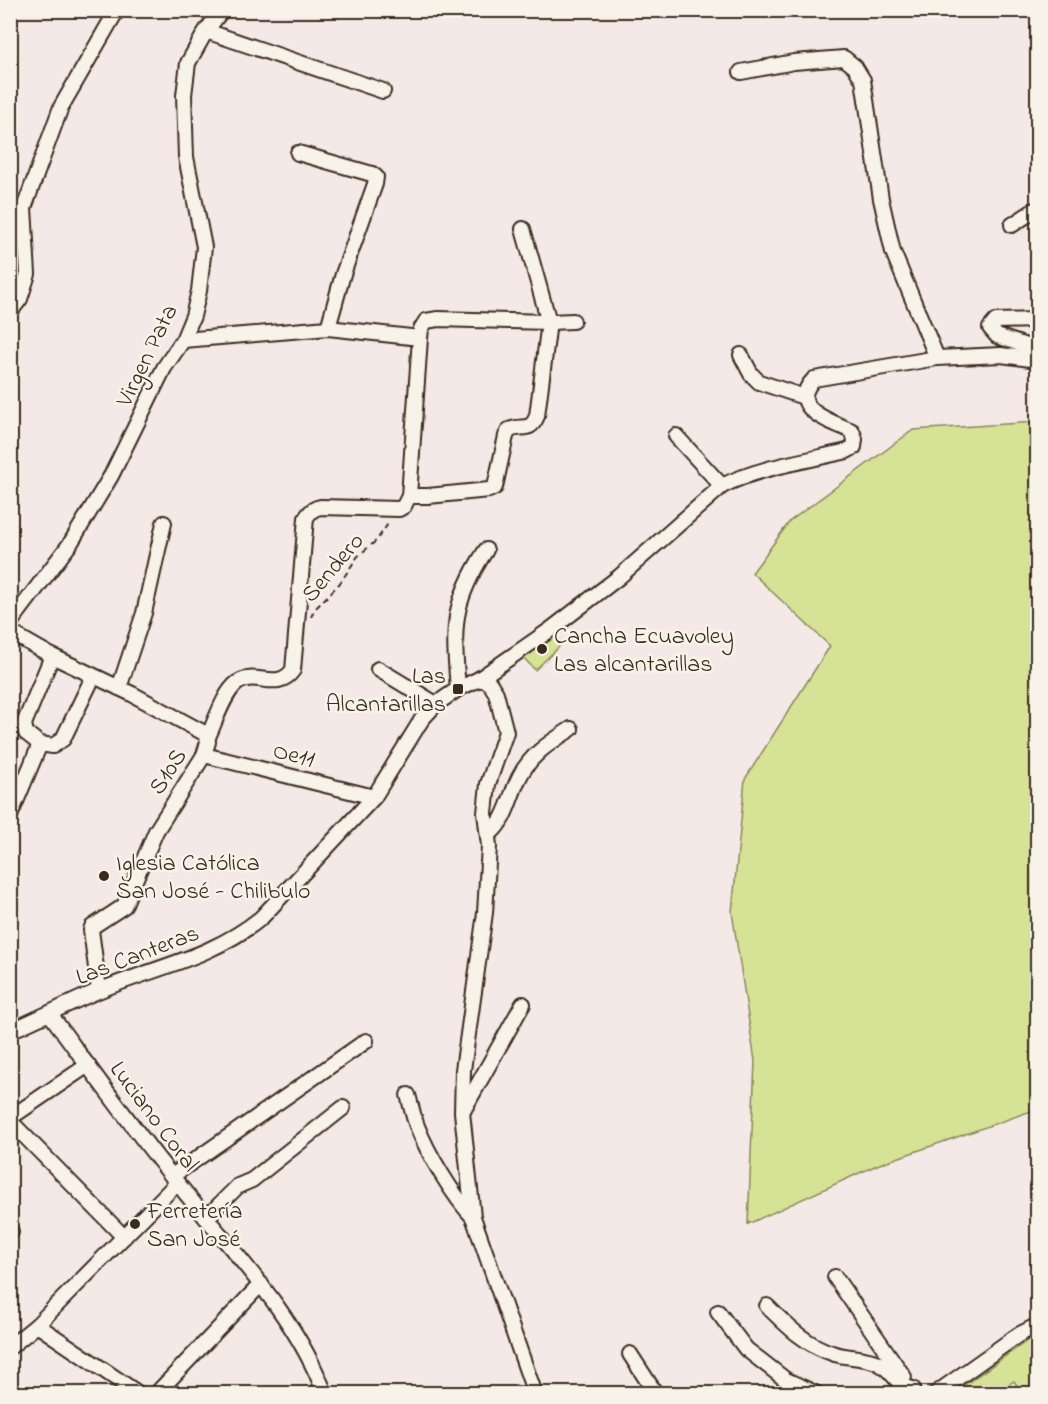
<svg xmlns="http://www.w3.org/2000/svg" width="1048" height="1404" font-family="'Indie Flower',sans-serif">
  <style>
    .green { fill: #d6e396; stroke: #88865a; stroke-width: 1.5 }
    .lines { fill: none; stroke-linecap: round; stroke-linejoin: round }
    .minor-casing { stroke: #3b2a1e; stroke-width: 18 }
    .path { stroke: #3b2a1e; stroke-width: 2; stroke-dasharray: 6 4.5; stroke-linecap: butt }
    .minor { stroke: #f7f3e8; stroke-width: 14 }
    .poi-dot { fill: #3b2a1e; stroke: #f7f3e8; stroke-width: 2 }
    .labels { text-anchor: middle; stroke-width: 5; stroke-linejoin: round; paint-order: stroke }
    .street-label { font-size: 24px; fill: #3b2a1e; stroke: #f7f3e8 }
    .poi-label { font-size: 24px; fill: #3b2a1e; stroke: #f7f3e8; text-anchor: start }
  </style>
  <rect width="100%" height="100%" fill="#f5e9e8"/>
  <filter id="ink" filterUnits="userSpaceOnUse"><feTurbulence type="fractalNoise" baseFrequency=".0167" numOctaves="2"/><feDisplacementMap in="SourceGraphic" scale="12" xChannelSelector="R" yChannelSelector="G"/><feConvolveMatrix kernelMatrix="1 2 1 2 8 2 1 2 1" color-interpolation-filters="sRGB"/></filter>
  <g filter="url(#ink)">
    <g class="green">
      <polygon points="1035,422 1038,426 1037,1109 877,1165 748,1224 755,1061 732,912 745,779 830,646 752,573 790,521 913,430"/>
      <polygon points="550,630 562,644 535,670 521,655"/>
      <polygon points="1037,1334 1037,1393 1022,1393 1014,1381 996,1393 953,1393"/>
    </g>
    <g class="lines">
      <defs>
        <g id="minor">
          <polyline points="206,31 383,91"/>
          <polyline points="741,72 794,62 844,58 855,67 863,80 881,199 893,252 937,358"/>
          <polyline points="298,153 372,174 376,177 375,184 343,274 328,328"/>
          <polyline points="1012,225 1038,208"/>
          <polyline points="10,312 20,299 28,274 24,208 61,107 117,10"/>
          <polyline points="1038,320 996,321 990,328 997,336 1038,350"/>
          <polyline points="183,340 328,328 420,338"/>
          <polyline points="741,355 751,374 759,382 804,397"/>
          <polyline points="676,436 722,486"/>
          <path d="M409,496H428L489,490L495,487L506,436L509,430C523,424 530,433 537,416L549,322L523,229"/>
          <polyline points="10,623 70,544 111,476 164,368 183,340 193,316 199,291 204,247 186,157 184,95 188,63 206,31 222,10"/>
          <polyline points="10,632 52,656 132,694 206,734 208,742 204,755 156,831 124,906 92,927 91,930 99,990"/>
          <polyline points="52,656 24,724 26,733 40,744 53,746 63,739 93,677"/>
          <polyline points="378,669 436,704"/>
          <path d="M479,679L550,630L619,577L722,486C760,467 806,461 847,451L854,447L855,439L852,431C830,421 786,408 814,379L937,358L1001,355L1038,360"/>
          <polyline points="119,688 144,613 164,523"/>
          <path d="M458,689C453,627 451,604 486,550"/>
          <path d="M208,737C215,722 224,693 237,683C255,670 278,692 293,670L306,518C310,511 314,508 321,507L399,509L404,506L409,496L420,338L421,329L426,321L438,319L549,322L573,321"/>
          <polyline points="204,755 374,797"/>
          <polyline points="10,816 40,744"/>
          <path d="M488,835C505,823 509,800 517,782C528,756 549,743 571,729"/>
          <path d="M50,1014C92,1071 134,1130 179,1185C231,1250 296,1315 325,1394"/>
          <path d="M10,1031C40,1018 69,1003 98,991C155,967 212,958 261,918L374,797L422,719L436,704L458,689L479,679L489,682L496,693L506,732L488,784L485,813L489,846L485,913L463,1070L462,1112L473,1217L535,1394"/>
          <path d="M408,1095C411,1105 413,1116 417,1126C428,1154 453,1196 473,1217"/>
          <polyline points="463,1111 523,1004"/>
          <polyline points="10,1118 88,1065"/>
          <polyline points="10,1121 124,1237"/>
          <polyline points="172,1176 366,1041"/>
          <polyline points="206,1218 238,1186 252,1180 343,1108"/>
          <polyline points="10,1232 11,1232"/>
          <polyline points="835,1277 904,1377"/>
          <path d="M767,1306C787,1326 807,1346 835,1354C849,1358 868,1357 880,1364C895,1372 895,1385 913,1389"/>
          <polyline points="718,1312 746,1349 786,1380 817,1394"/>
          <polyline points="37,1325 139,1394"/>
          <polyline points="10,1347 37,1325 177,1183"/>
          <polyline points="630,1354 656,1394"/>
          <polyline points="156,1394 261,1284"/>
          <polyline points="935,1394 1018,1335 1038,1325"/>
        </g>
      </defs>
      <use href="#minor" class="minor-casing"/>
      <polyline class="path" points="311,617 315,609 340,583 358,556 376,541 390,521"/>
      <use href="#minor" class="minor"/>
    </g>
  </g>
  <g class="poi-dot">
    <circle cx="542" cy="649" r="6"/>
    <rect x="452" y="683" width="12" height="12" rx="3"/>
    <circle cx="104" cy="876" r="6"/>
    <circle cx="135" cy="1224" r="6"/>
  </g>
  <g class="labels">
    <g class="street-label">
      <text transform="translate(146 355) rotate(-64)" y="8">Virgen Pata</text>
      <text transform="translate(332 567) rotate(-50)" y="8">Sendero</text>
      <text transform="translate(294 754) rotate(14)" y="8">Oe11</text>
      <text transform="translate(167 771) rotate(-58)" y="8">S10S</text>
      <text transform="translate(137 954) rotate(-21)" y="8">Las Canteras</text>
      <text transform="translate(155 1116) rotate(53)" y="8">Luciano Coral</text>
    </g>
    <g class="poi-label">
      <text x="554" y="643">Cancha Ecuavoley<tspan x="554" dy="28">Las alcantarillas</tspan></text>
      <text x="446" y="683" text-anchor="end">Las<tspan x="446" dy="28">Alcantarillas</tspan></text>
      <text x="116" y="870">Iglesia Católica<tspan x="116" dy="28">San José - Chilibulo</tspan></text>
      <text x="147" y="1218">Ferretería<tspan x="147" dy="28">San José</tspan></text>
    </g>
  </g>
  <rect width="1048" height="1404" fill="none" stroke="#f7f3e8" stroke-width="36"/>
  <rect x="18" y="18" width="1012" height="1368" fill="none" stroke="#3b2a1e" stroke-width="2" filter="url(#ink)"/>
</svg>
